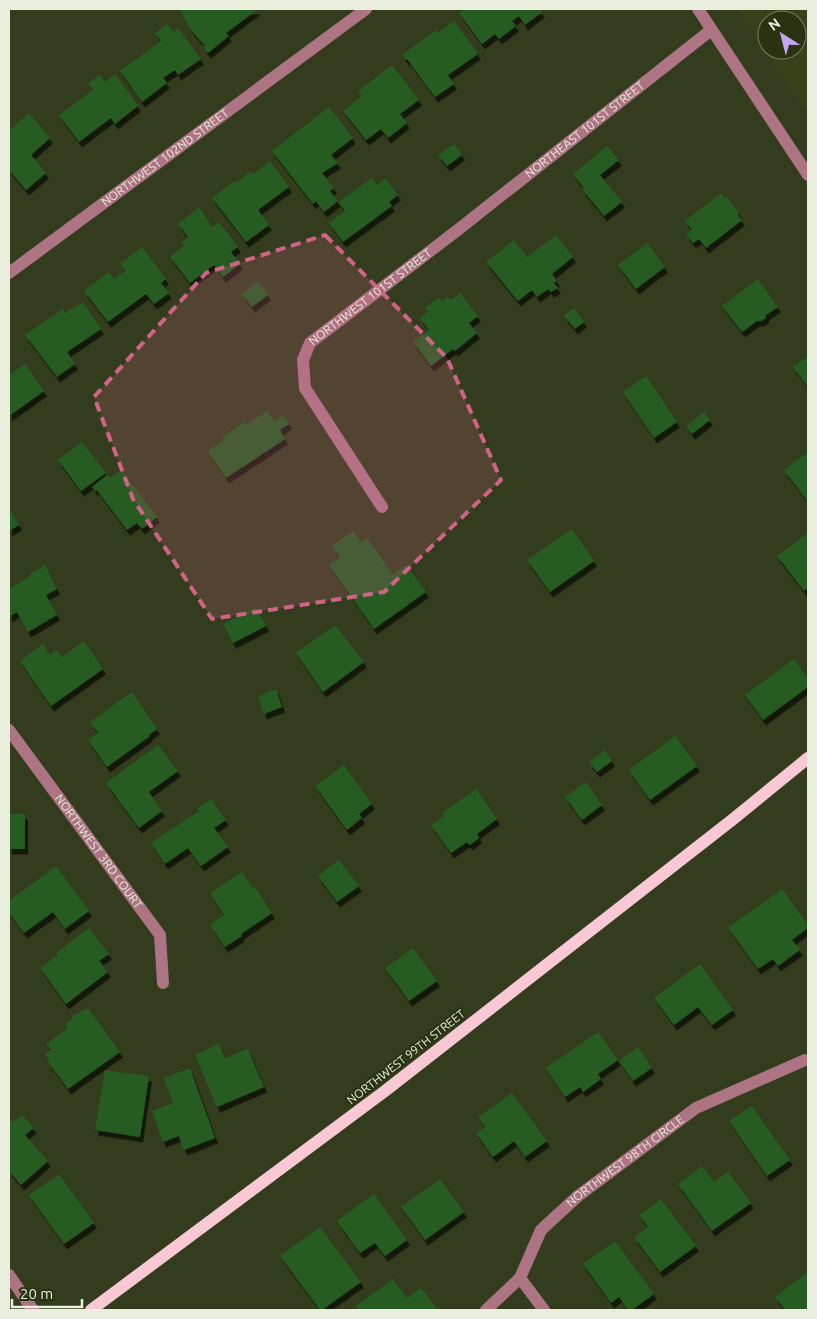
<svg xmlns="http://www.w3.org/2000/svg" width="817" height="1319" font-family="Ubuntu,sans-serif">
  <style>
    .built { fill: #38421a; fill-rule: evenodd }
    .building { fill: #275b21; filter: url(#shadow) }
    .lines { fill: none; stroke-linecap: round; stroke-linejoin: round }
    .minor { stroke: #ad7484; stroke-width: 12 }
    .major { stroke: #f8c8d4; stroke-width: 12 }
    .marked { fill: #d06388; fill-opacity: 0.2; stroke: #d06388; stroke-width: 4; stroke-dasharray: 10 6; stroke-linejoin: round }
    .labels { text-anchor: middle; stroke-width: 4; stroke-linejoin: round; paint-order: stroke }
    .street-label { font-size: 12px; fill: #e9efdc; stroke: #293211 }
  </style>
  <defs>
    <filter id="shadow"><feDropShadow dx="3" dy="5.5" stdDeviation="0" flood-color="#0009"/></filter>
  </defs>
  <rect width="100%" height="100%" fill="#333c1c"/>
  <path class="built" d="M738,9H808V115ZM767,20H797V50H767Z"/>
  <g class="building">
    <polygon points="179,9 258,9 226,33 229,36 208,53 203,47 205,46 191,30"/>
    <polygon points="465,9 540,9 542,12 525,25 519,16 512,21 516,26 499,39 495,34 482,44 459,13"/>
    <polygon points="454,21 478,54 448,75 454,84 435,97 407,59 406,60 402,55 436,30 438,33"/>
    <polygon points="167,24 174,32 178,28 201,59 178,75 175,70 163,78 167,83 142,102 120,71 161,41 155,33"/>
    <polygon points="392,65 419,100 400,114 407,123 388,138 381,129 366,140 343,111 362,96 358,91"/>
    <polygon points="115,74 138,106 115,124 111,118 79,142 59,115 93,90 88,83 100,75 105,82"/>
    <polygon points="329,107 353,138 331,155 338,163 322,173 334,188 330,191 338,201 324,212 316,201 313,204 272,151"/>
    <polygon points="29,113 50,138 31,155 46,173 26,190 9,170 9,131"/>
    <polygon points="454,144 462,155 447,166 438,155"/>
    <polygon points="607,146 619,160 600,175 622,202 604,216 582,189 584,188 573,174"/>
    <polygon points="270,161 289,187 258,210 269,225 246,242 212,198 236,180 237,182 251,171 253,174"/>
    <polygon points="372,178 377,185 385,178 398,195 389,202 392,206 343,242 329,223 345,211 338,202"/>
    <polygon points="721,193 724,198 726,196 739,213 737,214 742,220 706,248 699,239 693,243 686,234 692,230 685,221"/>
    <polygon points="199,207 212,227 219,222 238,247 231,252 240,264 223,277 214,265 190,283 170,257 184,246 181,243 188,237 178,224"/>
    <polygon points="556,235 573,257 552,274 557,281 554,283 558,288 551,292 548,289 537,297 532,290 518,301 486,262 514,240 527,257"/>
    <polygon points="647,243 665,267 636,289 618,265"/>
    <polygon points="142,247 166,279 161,283 169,293 154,304 146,294 108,322 84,291 109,272 114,279 125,271 120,264"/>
    <polygon points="758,279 778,307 766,315 766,318 761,321 757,321 742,332 722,306"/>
    <polygon points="258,282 268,295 252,307 242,294"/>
    <polygon points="460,293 478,316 469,323 477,333 455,351 453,349 431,366 413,342 429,330 420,318 428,311 425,308 439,297 442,301 447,297 451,300"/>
    <polygon points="83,302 101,329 67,352 75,364 57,377 25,335 63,309 65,313"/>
    <polygon points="574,308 584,322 575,329 564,316"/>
    <polygon points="808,356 808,387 793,367"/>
    <polygon points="25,364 44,391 9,416 9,375"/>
    <polygon points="646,376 677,422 654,438 623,392"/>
    <polygon points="267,411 274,421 283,415 289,424 280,430 285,439 226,478 208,451 224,440 222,437 244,422 246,425"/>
    <polygon points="704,412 710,420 692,434 686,426"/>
    <polygon points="82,442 106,473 81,491 58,460"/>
    <polygon points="808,452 808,502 784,470"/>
    <polygon points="121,470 157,517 142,529 137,523 127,530 96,489 94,490 92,487 107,475 110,478"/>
    <polygon points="9,508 19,525 9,531"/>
    <polygon points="572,529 594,561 550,592 527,560"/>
    <polygon points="353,531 361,542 367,538 393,575 406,565 426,592 374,629 329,565 340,558 332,546"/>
    <polygon points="808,533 808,588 804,591 777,556"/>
    <polygon points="45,565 57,589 46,595 57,615 28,632 17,612 9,617 9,589 31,576 30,574"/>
    <polygon points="256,607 266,626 233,643 223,624"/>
    <polygon points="335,625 364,662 323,692 296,653"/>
    <polygon points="84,641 103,669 51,706 20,661 43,644 50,655 57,650 62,657"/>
    <polygon points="794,659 808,679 808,687 763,720 745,695"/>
    <polygon points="276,689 282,707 264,714 258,696"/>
    <polygon points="132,692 157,729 149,735 150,736 107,767 88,740 98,733 90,722"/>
    <polygon points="675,736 697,766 650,800 629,770"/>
    <polygon points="158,745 178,771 149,792 162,811 139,828 106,783"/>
    <polygon points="605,750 612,761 597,772 589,762"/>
    <polygon points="344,765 372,804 359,814 362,818 347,830 315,786"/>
    <polygon points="586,782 602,805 582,820 565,797"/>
    <polygon points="476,789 497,819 477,834 479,838 470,845 467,842 451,853 431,825 444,816 442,813"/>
    <polygon points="211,799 226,820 214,828 228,847 201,866 188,848 165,864 151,843 199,811 197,809"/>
    <rect x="9" y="814" width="16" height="35"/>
    <polygon points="339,860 359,886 337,902 318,876"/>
    <polygon points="56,866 89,911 65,929 53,912 24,933 9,912 9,901"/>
    <polygon points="242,872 253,888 255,887 272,913 241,934 242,936 225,947 210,925 224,915 210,893"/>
    <polygon points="782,889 808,925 808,928 792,940 800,950 778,966 773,959 758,969 728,928"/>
    <polygon points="89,928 109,954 99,961 108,972 66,1004 40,968 58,955 56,953"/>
    <polygon points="413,948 437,981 409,1001 385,968"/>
    <polygon points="700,964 733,1010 712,1025 698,1007 674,1025 654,998"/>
    <polygon points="88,1008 120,1052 68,1089 48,1062 49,1061 45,1054 51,1050 46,1044 68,1028 65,1024 72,1019 72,1016"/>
    <polygon points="598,1032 618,1060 598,1074 601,1079 583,1092 580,1087 565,1097 546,1068"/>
    <polygon points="219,1044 225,1058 248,1049 264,1087 217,1107 195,1055"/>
    <polygon points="638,1047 652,1068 633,1081 619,1061"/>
    <polygon points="190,1068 215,1138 184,1150 179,1136 163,1142 152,1111 173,1103 164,1078"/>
    <polygon points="105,1070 149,1076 140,1137 95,1130"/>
    <polygon points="512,1093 547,1141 525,1157 514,1141 493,1157 476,1133 485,1127 478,1117"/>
    <polygon points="752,1106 790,1160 767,1176 729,1121"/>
    <polygon points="22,1115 34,1128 25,1135 48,1161 21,1185 9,1171 9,1117 13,1122"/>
    <polygon points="702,1166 714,1182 728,1172 751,1203 712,1231 678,1184"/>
    <polygon points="59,1174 94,1223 64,1244 29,1195"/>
    <polygon points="440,1179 464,1212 425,1240 401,1207"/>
    <polygon points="374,1194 407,1240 385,1256 375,1243 360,1253 337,1221"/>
    <polygon points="661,1199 696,1246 660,1272 634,1237 648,1227 639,1215"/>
    <polygon points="320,1227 361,1282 322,1310 320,1310 280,1256"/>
    <polygon points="615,1241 654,1294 632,1310 628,1310 619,1297 611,1303 583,1264"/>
    <polygon points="808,1272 808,1310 785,1310 775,1297"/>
    <polygon points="393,1279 407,1298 421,1288 438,1310 359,1310 356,1306"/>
  </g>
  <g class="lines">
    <g class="minor">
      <polyline points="698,9 808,175"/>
      <path id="s1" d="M9,273L366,9"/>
      <path id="s2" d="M382,507L305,388L303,360L310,343L459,229L711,30"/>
      <path id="s3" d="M9,730L160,935L163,983"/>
      <polyline points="9,1275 33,1310"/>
      <polyline points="520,1278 544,1310"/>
      <path id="s4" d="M486,1310L520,1278L541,1230L578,1196L696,1108L805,1060"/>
    </g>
    <polyline class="major" points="91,1310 385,1091 732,820 808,758"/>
  </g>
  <path class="marked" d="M325,235L447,358L501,480L384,592L212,619L133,499L94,397L206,273Z"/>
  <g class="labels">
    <g class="street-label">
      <text dy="4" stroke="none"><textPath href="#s2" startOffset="536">NORTHEAST 101ST STREET</textPath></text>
      <text dy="4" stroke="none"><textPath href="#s1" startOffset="194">NORTHWEST 102ND STREET</textPath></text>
      <text dy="4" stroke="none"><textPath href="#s2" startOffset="264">NORTHWEST 101ST STREET</textPath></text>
      <text dy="4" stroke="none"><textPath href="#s3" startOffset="151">NORTHWEST 3RD COURT</textPath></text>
      <text transform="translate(406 1057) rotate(-38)" y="4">NORTHWEST 99TH STREET</text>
      <text dy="4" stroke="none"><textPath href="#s4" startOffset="208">NORTHWEST 98TH CIRCLE</textPath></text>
    </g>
  </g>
  <rect width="817" height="1319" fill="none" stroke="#e9efdc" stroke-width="20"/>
  <g transform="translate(782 35) rotate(324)"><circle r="24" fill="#293211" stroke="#767e62"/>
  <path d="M0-4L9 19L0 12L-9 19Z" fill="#c3a7f2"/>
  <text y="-8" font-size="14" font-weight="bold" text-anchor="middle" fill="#e9efdc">N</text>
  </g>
  <path d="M12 1299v8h70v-8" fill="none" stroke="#e9efdc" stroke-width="2.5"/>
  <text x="20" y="1299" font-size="15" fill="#e9efdc" stroke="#293211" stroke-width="4" paint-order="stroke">20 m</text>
</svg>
